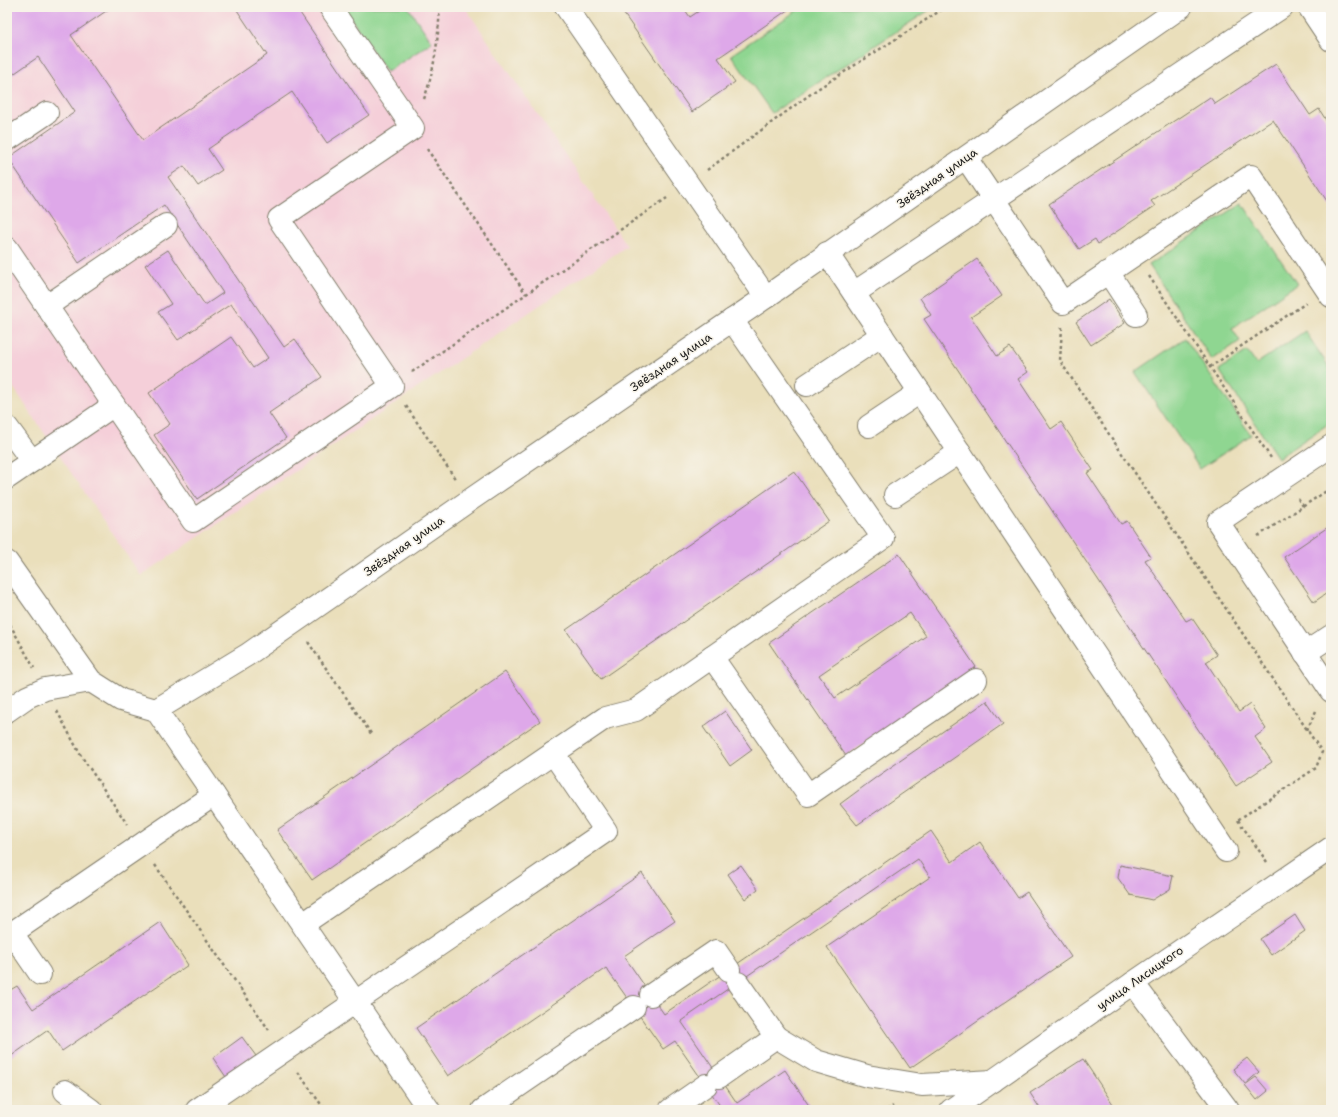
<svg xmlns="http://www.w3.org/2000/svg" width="1338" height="1117" font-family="'Shantell Sans',sans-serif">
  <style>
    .built { fill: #f5cfd9 }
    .green { fill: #8fd691; stroke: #567956 }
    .building { fill: #dea8e9; fill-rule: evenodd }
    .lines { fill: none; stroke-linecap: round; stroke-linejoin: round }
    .minor-casing { stroke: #837e6c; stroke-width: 24 }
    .path { stroke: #837e6c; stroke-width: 2.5; stroke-dasharray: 3 3; stroke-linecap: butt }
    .minor { stroke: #fff; stroke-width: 22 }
    .labels { text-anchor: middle; stroke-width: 3; stroke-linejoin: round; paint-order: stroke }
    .street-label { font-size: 12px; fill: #1c1c1c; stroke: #f7f3e8 }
  </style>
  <rect width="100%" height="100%" fill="#f7f3e8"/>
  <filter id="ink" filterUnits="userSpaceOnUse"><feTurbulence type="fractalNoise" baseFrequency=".025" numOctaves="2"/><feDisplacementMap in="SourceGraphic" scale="8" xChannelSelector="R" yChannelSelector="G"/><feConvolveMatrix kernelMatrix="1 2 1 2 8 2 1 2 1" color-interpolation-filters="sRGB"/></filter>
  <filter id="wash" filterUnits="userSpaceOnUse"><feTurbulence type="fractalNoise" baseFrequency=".012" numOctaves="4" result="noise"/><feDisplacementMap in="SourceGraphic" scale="16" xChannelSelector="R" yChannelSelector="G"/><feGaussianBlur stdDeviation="0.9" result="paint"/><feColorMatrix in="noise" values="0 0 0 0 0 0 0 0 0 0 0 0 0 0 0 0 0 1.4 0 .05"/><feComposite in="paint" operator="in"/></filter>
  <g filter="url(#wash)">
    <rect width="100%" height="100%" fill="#eadfbb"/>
    <polygon class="built" points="7,7 465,7 627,246 141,576 7,378"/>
    <g class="green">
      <polygon points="343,7 408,7 432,42 387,72"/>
      <polygon points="802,7 934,7 772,113 731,55"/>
      <polygon points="1242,203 1297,284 1232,328 1240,341 1212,360 1149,265"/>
      <polygon points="1305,331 1331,370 1331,422 1278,458 1219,370 1247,351 1256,364"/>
      <polygon points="1185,338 1251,435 1200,469 1135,372"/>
    </g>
    <g id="blocks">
      <g class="building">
        <polygon points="14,7 112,7 71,35 143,140 267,55 235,7 296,7 369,115 327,143 292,92 208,149 222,170 198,186 184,166 168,177 284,347 295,339 322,377 269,413 286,438 197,499 154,435 170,424 149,393 231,337 253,368 268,358 231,304 178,340 158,312 171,304 145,265 168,250 205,305 223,293 164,205 79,263 8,158 75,112 38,57 12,75 10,73 7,75 7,12"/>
        <polygon points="619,7 683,7 690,17 705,7 792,7 718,58 735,82 692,112"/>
        <polygon points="1276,64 1310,115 1319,109 1331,128 1331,207 1273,120 1151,201 1155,206 1098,244 1095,239 1079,249 1049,204 1210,97 1215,104"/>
        <polygon points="977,259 1002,296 971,317 997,356 1010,347 1028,372 1018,379 1051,429 1061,422 1093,470 1087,473 1121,524 1127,521 1151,557 1145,560 1186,621 1192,618 1217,655 1206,662 1239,712 1250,704 1266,729 1255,737 1272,762 1236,786 924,319 931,315 920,298"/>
        <polygon points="1109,299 1125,323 1091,345 1076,322"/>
        <polygon points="794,471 829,521 601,679 566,630"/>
        <polygon points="1331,525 1331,593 1330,591 1314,602 1284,557"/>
        <path d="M899,554L976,667L846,756L769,643ZM910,613L926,636L835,698L819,675Z"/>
        <polygon points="505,672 540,721 312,880 277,830"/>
        <polygon points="987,701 1003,724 857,825 840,804 878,776"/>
        <polygon points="725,711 752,750 730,766 703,727"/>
        <polygon points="931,831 952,862 980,842 1018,898 1027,892 1071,957 910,1068 827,947 930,877 918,859 681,1021 737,1103 785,1070 812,1110 723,1110 675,1041 663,1049 606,968 448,1076 416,1028 642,873 675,921 624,956 664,1014"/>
        <polygon points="741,865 758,889 745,899 728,874"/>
        <polygon points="1120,865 1173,876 1170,889 1152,900 1130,895 1118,878"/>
        <polygon points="1295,915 1305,931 1271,955 1260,939"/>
        <polygon points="160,922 188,965 62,1051 48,1030 7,1059 7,992 17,986 33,1009"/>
        <polygon points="242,1037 256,1056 226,1077 213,1058"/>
        <polygon points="1247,1058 1259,1072 1245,1084 1233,1069"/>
        <polygon points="1083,1059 1117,1110 1041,1110 1030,1093"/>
        <polygon points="1256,1077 1268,1091 1257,1100 1245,1085"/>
      </g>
    </g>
  </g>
  <g filter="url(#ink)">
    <use href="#blocks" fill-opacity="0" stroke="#837e6c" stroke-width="1"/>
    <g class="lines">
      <defs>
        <g id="minor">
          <polyline points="566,7 766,297"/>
          <polyline points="1309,7 1331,40"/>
          <polyline points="7,140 47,113"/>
          <polyline points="966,158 1063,303 1251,176 1331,296"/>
          <polyline points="7,248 193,521 392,386 279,219 413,128 330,7"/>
          <polyline points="827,253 1226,851"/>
          <polyline points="1108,272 1136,315"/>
          <polyline points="854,293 1282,7"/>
          <polyline points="47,306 166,225"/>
          <polyline points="807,385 882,335"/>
          <polyline points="869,426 920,392"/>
          <polyline points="7,427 32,461"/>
          <polyline points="1331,446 1218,522 1331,691"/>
          <polyline points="7,478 114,405"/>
          <polyline points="895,495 960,452"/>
          <polyline points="7,562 91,681 121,700 156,710 429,1110"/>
          <polyline points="1305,653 1331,636"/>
          <polyline points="712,657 808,795 976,680"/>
          <polyline points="156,710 247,655 470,500 766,297 1181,7"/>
          <polyline points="7,711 27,697 45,689 91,681"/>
          <polyline points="303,924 605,718 636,710 883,538 732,320"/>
          <polyline points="7,932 12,933 214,795"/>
          <polyline points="12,933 40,974"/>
          <polyline points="1133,983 1228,1110"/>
          <polyline points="651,995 716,951 729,970"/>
          <polyline points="776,1037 816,1061 867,1076 922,1085 993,1081"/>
          <polyline points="719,1077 776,1037 738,983"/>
          <polyline points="65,1091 91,1110"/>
          <polyline points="197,1110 606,831 553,753"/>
          <polyline points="483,1110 634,1007"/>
          <polyline points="670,1110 706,1085"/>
          <polyline points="951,1110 1133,983 1331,848"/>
        </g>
      </defs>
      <use href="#minor" class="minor-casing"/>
      <g class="path">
        <path d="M424,99C435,69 438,39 440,7"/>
        <polyline points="427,149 526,294"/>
        <polyline points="707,170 816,90 946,7"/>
        <polyline points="1149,276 1271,458"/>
        <polyline points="1062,327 1060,361 1322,752 1316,768 1236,821"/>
        <polyline points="1210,367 1306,303"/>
        <polyline points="412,372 667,198"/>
        <polyline points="406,406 456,480"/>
        <polyline points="1298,499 1303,506"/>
        <polyline points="1258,536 1331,488"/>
        <polyline points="7,619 34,668"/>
        <polyline points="308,642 372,735"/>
        <polyline points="57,711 80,754 127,824"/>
        <polyline points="1307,730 1316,711"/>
        <polyline points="1238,820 1267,862"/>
        <polyline points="155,865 269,1030"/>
        <polyline points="298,1072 325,1110"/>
        <polyline points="887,1110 893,1106"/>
      </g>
      <use href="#minor" class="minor"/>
    </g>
  </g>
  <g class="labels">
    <g class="street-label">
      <text transform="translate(937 178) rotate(-35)" y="4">Звёздная улица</text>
      <text transform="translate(671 362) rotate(-34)" y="4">Звёздная улица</text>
      <text transform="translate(404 546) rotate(-35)" y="4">Звёздная улица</text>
      <text transform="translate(1140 978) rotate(-35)" y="4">улица Лисицкого</text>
    </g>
  </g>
  <rect width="1338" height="1117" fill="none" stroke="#f7f3e8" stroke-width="24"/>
</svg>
